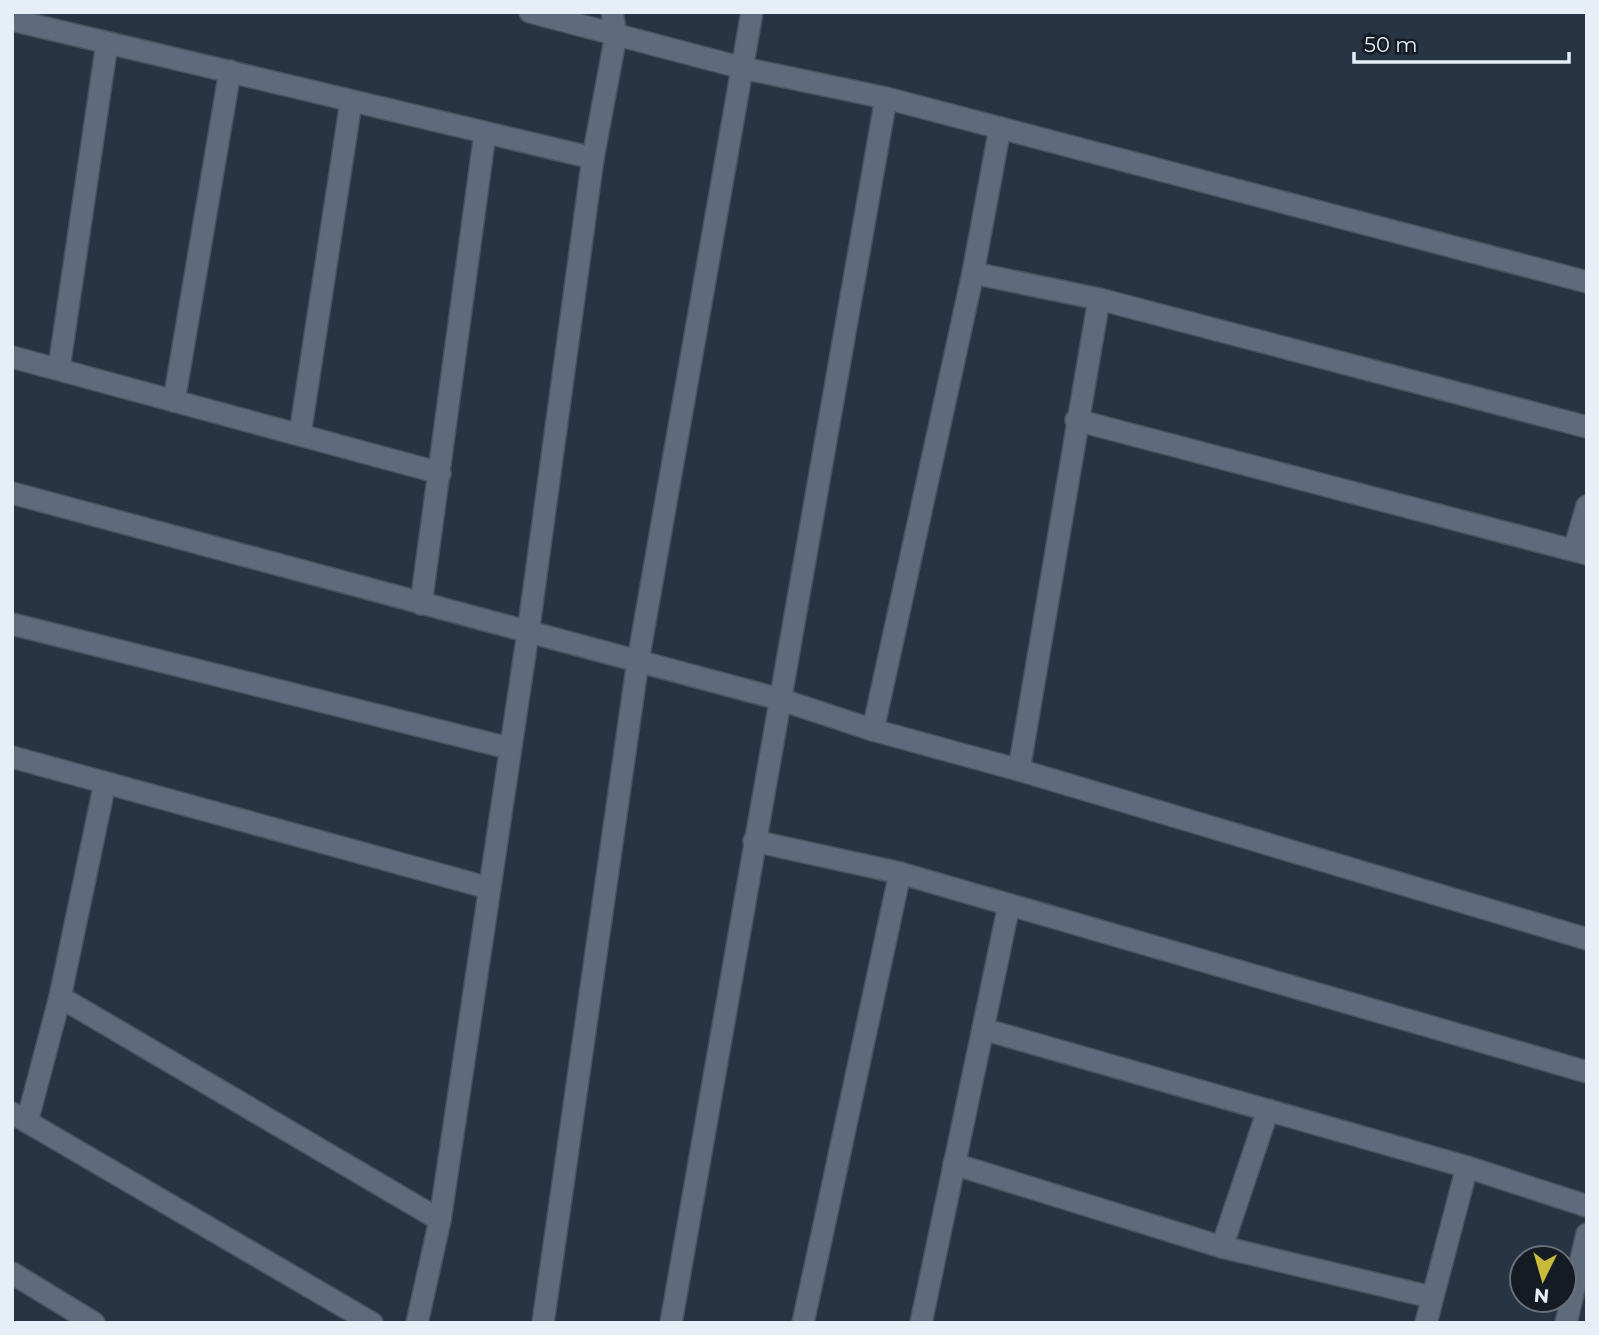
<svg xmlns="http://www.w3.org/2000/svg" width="1599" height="1335" font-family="Montserrat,sans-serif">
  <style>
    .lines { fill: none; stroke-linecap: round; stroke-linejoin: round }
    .minor-casing { stroke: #48535f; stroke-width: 24 }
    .minor { stroke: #5d6b7c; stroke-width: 21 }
  </style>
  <rect width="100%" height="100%" fill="#273443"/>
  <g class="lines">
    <defs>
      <g id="minor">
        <polyline points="530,12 743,68 886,98 1587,282"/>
        <polyline points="12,20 593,158"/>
        <polyline points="973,273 1099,299 1587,427"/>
        <polyline points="12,357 440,473"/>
        <polyline points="59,368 107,43"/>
        <polyline points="174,401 230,71"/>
        <polyline points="1076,420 1587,554"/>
        <polyline points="300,434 351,102"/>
        <polyline points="12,493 779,699 873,730 1019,770 1587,939"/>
        <polyline points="1574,550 1587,506"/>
        <polyline points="421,604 485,133"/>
        <polyline points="12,624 509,748"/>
        <polyline points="873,730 973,273 1000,128"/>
        <polyline points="12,757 489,888"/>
        <polyline points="1019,770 1099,299"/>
        <polyline points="754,841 900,873 1587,1072"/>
        <polyline points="60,997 440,1220"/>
        <polyline points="983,1029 1467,1167 1587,1206"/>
        <polyline points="12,1113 372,1323"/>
        <polyline points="27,1122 60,997 105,783"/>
        <polyline points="954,1164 1222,1247 1431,1297"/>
        <polyline points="1222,1247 1268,1110"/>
        <polyline points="12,1273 94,1323"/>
        <polyline points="417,1323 440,1220 528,633 593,158 616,35 612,12"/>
        <polyline points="543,1323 638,661 752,12"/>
        <polyline points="671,1323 886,98"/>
        <polyline points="803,1323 900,873"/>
        <polyline points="921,1323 1009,905"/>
        <polyline points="1426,1323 1467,1167"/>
        <polyline points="1566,1323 1587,1234"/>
      </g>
    </defs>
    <use href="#minor" class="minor-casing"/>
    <use href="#minor" class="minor"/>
  </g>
  <rect width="1599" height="1335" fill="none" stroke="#e6eef8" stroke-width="28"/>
  <g transform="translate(1543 1279) rotate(185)"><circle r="33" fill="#151b22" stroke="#696f78" stroke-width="2"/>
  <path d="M0-5L12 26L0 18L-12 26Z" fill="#caba3a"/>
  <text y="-10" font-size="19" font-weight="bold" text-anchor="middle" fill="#e6eef8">N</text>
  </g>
  <path d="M1354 52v10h215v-10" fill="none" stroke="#e6eef8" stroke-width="3.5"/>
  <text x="1364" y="52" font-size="21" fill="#e6eef8" stroke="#151b22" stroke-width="5" paint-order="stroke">50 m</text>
</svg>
